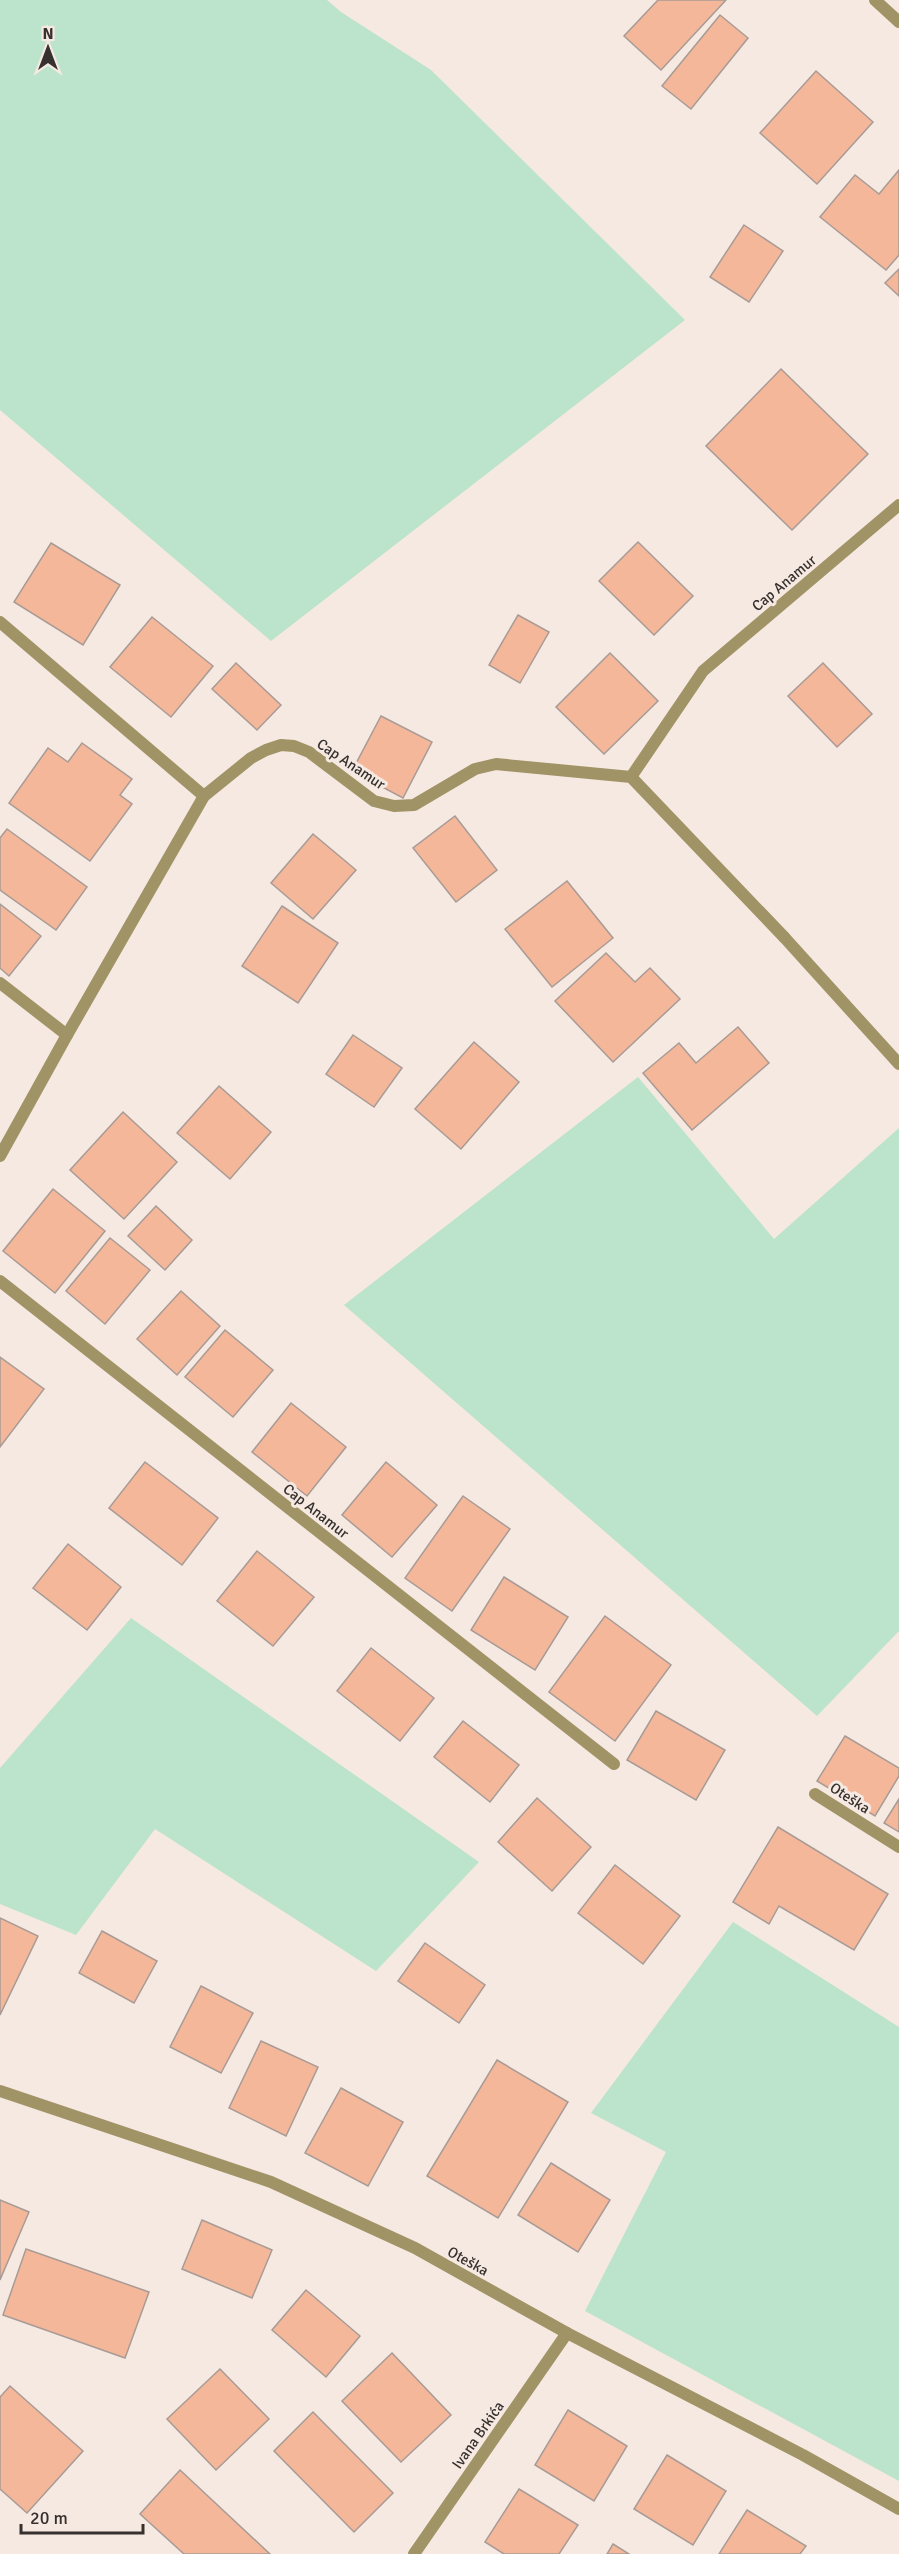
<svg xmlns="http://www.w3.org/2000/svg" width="899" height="2554" font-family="Signika,sans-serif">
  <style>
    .green { fill: #bce3cb }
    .building { fill: #f5b79a; stroke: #a89b95; stroke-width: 1.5 }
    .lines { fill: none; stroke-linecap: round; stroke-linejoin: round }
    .service { stroke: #a09366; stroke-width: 12 }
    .minor { stroke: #a09366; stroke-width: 12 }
    .labels { text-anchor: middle; stroke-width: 6; stroke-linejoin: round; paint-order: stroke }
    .street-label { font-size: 15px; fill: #36302e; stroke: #f6e9e2 }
  </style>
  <rect width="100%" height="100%" fill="#f6e9e2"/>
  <g class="green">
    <polygon points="0,0 327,0 341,12 431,70 685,320 271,641 0,410"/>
    <polygon points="638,1077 774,1239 899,1128 899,1631 817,1716 344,1305"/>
    <polygon points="131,1618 479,1862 376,1971 155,1829 76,1935 0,1904 0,1768"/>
    <polygon points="733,1922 899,2027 899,2481 585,2311 666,2152 591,2113"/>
  </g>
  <g class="building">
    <polygon points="658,0 726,0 661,70 624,36"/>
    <polygon points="720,15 748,38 691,109 662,86"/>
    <polygon points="816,71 873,122 817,184 760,133"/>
    <polygon points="899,170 899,255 886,270 820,217 855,175 879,194"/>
    <polygon points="744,225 783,251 749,302 710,277"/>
    <polygon points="899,269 899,296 885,283"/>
    <polygon points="781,369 868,454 792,530 706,446"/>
    <polygon points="638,542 693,596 654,635 599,581"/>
    <polygon points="51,543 120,585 83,645 14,602"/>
    <polygon points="518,615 549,632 520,683 489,665"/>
    <polygon points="152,617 213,666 171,717 110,667"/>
    <polygon points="610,653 658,701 604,754 556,707"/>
    <polygon points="236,663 281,705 257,730 212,689"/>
    <polygon points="823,663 872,714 837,747 788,696"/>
    <polygon points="381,716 432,742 403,798 352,771"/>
    <polygon points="82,743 132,779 120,795 132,804 90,861 9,803 48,748 68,762"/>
    <polygon points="455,816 497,870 456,902 413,848"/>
    <polygon points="7,829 87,887 56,930 0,890 0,838"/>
    <polygon points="313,834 356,870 313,919 271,883"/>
    <polygon points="567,881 613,938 552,987 505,929"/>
    <polygon points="0,904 41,936 9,976 0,968"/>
    <polygon points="282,906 338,943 298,1003 242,966"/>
    <polygon points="606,953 635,982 650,968 680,999 613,1062 555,1001"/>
    <polygon points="738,1027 769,1063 692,1130 643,1073 679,1043 696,1063"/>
    <polygon points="353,1035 402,1068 374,1107 326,1074"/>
    <polygon points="474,1042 519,1082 461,1149 415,1109"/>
    <polygon points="219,1086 271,1132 230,1179 177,1133"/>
    <polygon points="123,1112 177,1162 124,1219 70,1170"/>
    <polygon points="53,1189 105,1231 55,1293 3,1251"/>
    <polygon points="156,1206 192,1240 165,1270 128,1236"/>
    <polygon points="110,1238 150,1270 105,1324 66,1291"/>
    <polygon points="181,1291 220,1326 177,1375 137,1339"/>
    <polygon points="225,1330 273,1370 233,1417 185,1377"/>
    <polygon points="0,1357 44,1389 0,1447"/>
    <polygon points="291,1403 346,1447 307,1496 252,1452"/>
    <polygon points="145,1462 218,1518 182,1565 109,1508"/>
    <polygon points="386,1462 437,1505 392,1557 342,1515"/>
    <polygon points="463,1496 510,1529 452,1611 405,1578"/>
    <polygon points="68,1544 121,1587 87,1630 33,1588"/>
    <polygon points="257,1551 314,1597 273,1646 217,1601"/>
    <polygon points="504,1577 568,1617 535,1670 471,1630"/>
    <polygon points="605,1616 671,1665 615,1741 549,1692"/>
    <polygon points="371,1648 434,1698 400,1741 337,1691"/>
    <polygon points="656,1711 725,1750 696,1800 627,1760"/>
    <polygon points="463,1721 519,1765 490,1802 434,1757"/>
    <polygon points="845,1736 899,1768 899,1776 875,1816 817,1781"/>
    <polygon points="537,1798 591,1847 552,1891 498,1842"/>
    <polygon points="899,1799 899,1832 884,1823"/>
    <polygon points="778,1827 888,1894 854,1950 779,1906 769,1924 733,1902"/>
    <polygon points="615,1865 680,1916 643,1964 578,1913"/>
    <polygon points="0,1918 38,1936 0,2015"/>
    <polygon points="102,1931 157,1961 134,2003 79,1973"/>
    <polygon points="425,1943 485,1985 459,2023 398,1981"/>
    <polygon points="201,1986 253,2013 221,2073 170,2047"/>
    <polygon points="261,2041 318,2067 286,2136 229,2108"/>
    <polygon points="497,2060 568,2102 498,2218 427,2176"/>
    <polygon points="341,2088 403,2122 368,2186 305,2153"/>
    <polygon points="551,2163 610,2200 578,2252 518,2215"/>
    <polygon points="0,2200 29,2212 0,2280"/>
    <polygon points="202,2220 272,2250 252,2298 182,2269"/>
    <polygon points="26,2249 149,2292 125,2358 3,2315"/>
    <polygon points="306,2290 360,2336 326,2377 272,2330"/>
    <polygon points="392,2353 451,2415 401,2462 342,2401"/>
    <polygon points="220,2369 269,2419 216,2470 167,2419"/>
    <polygon points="10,2386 83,2451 27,2513 0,2489 0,2397"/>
    <polygon points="568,2410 627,2446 594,2501 535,2465"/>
    <polygon points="313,2412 393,2493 354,2532 274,2451"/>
    <polygon points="667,2455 726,2491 693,2545 634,2509"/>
    <polygon points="180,2470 270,2554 184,2554 140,2514"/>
    <polygon points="519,2489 578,2525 559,2554 504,2554 485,2542"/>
    <polygon points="747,2510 806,2546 800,2554 719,2554"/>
    <polygon points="613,2544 629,2554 607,2554"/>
  </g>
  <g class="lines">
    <polyline class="service" points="784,937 899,1064"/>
    <g class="minor">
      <polyline points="875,0 899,22"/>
      <polyline points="0,622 204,796"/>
      <polyline points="631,777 703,671 899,505"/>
      <polyline points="0,983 67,1035"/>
      <polyline points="0,1156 67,1035 204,796 251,758 266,750 281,745 294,746 309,752 374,801 394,806 414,805 475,769 496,764 631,777 784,937"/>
      <polyline points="0,1281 614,1764"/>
      <polyline points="815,1794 899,1847"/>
      <polyline points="0,2091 271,2182 415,2248 567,2333 803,2455 899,2509"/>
      <polyline points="414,2554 567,2333"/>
    </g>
  </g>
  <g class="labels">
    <g class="street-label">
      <text transform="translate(784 583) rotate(-40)" y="5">Cap Anamur</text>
      <text transform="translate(351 764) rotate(34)" y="5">Cap Anamur</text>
      <text transform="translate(316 1511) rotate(38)" y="5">Cap Anamur</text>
      <text transform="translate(850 1798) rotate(33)" y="5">Oteška</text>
      <text transform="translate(468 2261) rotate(29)" y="5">Oteška</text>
      <text transform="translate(478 2435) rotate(-55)" y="5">Ivana Brkića</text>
    </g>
  </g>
  <g transform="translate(48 48)" stroke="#f6e9e2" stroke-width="4.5" paint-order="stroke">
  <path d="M0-4.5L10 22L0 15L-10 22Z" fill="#36302e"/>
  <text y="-9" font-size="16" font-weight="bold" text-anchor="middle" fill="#36302e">N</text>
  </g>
  <path d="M21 2524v9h122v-9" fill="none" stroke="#36302e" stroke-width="3"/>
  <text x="30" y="2524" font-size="18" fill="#36302e" stroke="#f6e9e2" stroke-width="4.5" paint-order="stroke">20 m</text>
</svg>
